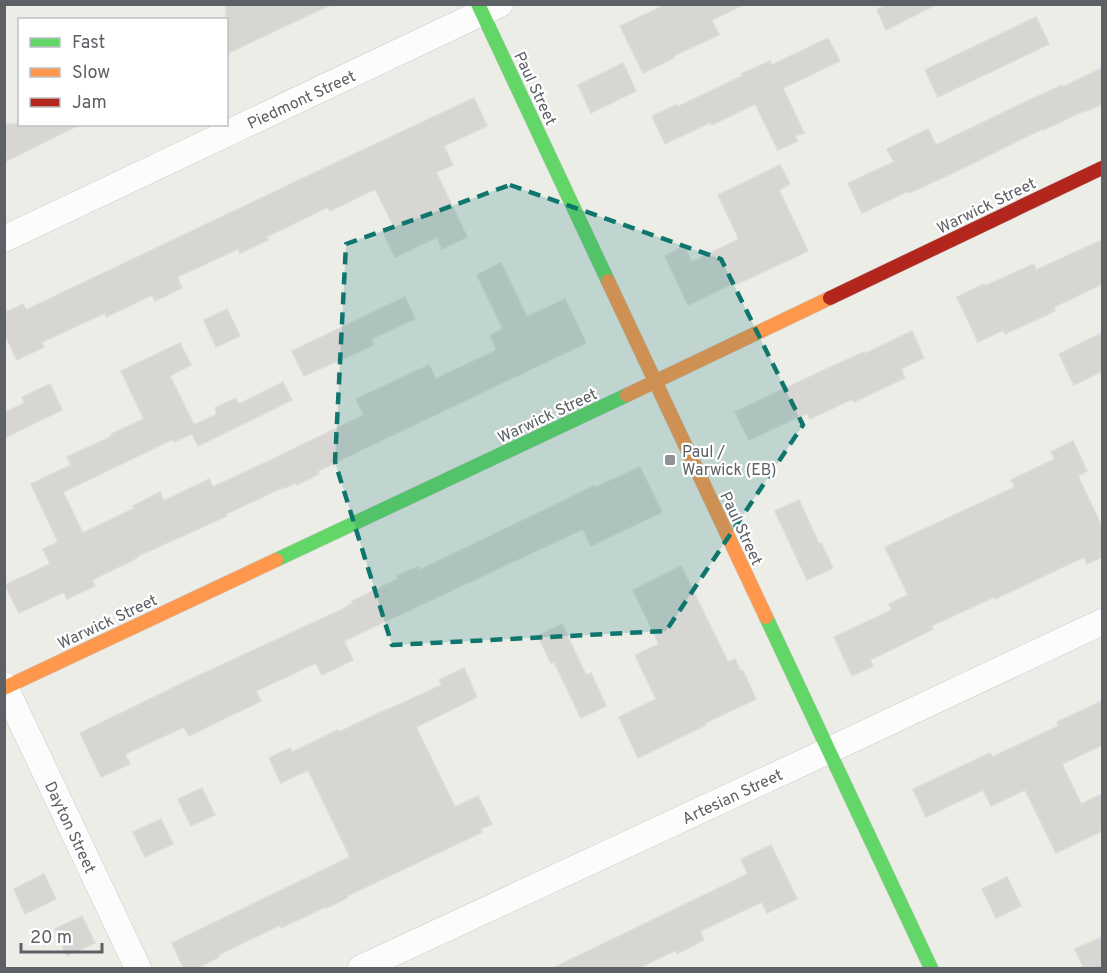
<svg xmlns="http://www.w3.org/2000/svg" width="1107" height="973" font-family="Overpass,sans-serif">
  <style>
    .building { fill: #d7d6d3; stroke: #dcdbd7; stroke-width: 1.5 }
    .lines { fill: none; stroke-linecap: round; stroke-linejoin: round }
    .street-casing { stroke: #cbcbca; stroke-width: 27 }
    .fast-casing { stroke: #c9cac8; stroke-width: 15 }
    .slow-casing { stroke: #c9cac8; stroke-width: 15 }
    .jam-casing { stroke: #c9cac8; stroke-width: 15 }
    .street { stroke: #fcfcfc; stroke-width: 26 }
    .fast { stroke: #63d668; stroke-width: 14 }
    .slow { stroke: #ff974d; stroke-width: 14 }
    .jam { stroke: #b3261e; stroke-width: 14 }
    .marked { fill: #0f766e; fill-opacity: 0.2; stroke: #0f766e; stroke-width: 4.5; stroke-dasharray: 12 8; stroke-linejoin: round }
    .poi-dot { fill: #8f9294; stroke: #fff; stroke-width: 2 }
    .labels { text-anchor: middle; stroke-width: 4.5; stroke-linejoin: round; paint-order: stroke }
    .street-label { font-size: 16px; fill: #5d6166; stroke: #fff }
    .poi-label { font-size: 16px; fill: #5d6166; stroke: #fff; text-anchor: start }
  </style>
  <rect width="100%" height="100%" fill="#edede8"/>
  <g class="building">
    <polygon points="226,4 332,4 226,54"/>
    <polygon points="667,4 744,4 712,20 719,35 673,56 674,58 643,73 620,26"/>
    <polygon points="888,4 937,4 886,30 877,10"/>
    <polygon points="1036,17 1049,44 938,97 925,70"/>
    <polygon points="828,38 840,61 783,88 804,133 795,136 798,141 778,150 755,104 712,125 711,122 665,144 652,116 676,105 677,107 742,76 741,74 770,61 772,65"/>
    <polygon points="623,63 636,91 591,113 578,85"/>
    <polygon points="1102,68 1102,104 1087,111 1086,110 1043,130 1042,129 953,173 909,193 908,191 862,213 848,183 894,162 887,149 928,129 936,145 1017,106 1062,85 1063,87"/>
    <polygon points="474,98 487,126 444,146 453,165 436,172 467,237 442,249 437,237 395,257 383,232 394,227 375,189 330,211 328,207 266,237 268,240 240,253 238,249 177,277 182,288 155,301 152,295 106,317 105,313 42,342 44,347 17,360 4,333 4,313 23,304 26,310 331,165"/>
    <polygon points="4,124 81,124 4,162"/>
    <polygon points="780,165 790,184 779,190 808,251 735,285 734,283 688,305 665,256 684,246 692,262 739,239 718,195"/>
    <polygon points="1102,240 1102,284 1054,307 1055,311 1005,334 1003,330 978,342 957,297 984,284 985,286 1034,264 1036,270"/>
    <polygon points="501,263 527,317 565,299 586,343 361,450 318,471 319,474 297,485 296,483 285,488 284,487 226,514 227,516 136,557 137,558 92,580 95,586 67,599 64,592 19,613 5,585 50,564 43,549 58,542 31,484 71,465 67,457 112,436 111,434 144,419 121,371 180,343 191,365 170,376 194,425 217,414 215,408 236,398 239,404 283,382 292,400 198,446 192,434 174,442 173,439 63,492 83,533 135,508 133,506 160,492 164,501 209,479 213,487 271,460 364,415 356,399 429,365 436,379 497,350 490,335 503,329 477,275"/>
    <polygon points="405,297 415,319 371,339 374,345 304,376 292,351"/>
    <polygon points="227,309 240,336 216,347 204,320"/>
    <polygon points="912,331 924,358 901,369 905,378 854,402 852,399 810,419 807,413 749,440 735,412 822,371 864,352 864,354"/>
    <polygon points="1102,333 1102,371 1074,385 1059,354"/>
    <polygon points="50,384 62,410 4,438 4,413 25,403 22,397"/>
    <polygon points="1073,441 1087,471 1078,476 1102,527 1102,557 1087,564 1084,557 995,599 994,597 931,626 933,629 870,660 873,666 852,676 834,637 892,610 889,604 908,595 885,547 1015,487 1011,480 1055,459 1051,452"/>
    <polygon points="640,467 662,512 591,546 583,529 401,614 344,641 353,660 322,675 316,663 256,691 261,701 215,723 189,736 184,727 125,754 130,764 101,777 80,733 185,682 343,609 353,603 352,601 398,579 397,576 418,567 420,570 594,486 594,488"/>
    <polygon points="799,500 819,544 821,543 833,568 807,580 775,511"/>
    <polygon points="681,566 728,662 735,659 741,671 743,671 756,699 705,723 706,725 638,758 619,717 656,699 635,655 659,644 633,590"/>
    <polygon points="562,624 586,675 591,673 606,706 581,718 554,662 551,663 538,636"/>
    <polygon points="464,668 477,697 416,727 455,807 478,796 492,824 481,829 482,832 347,896 347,898 326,908 325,907 281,928 280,925 218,955 219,957 196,969 184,969 172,943 350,857 308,770 281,783 269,758 290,748 292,752 338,730 339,732 385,710 385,711 442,685 439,680"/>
    <polygon points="1102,701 1102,745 1062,764 1081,804 1102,794 1102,831 1056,853 1025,790 991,806 983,790 926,817 913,789 990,753 992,757 1059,726 1057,722"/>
    <polygon points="202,788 215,815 191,826 178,799"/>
    <polygon points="161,819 173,844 145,857 133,832"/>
    <polygon points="771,845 797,899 767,913 762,902 700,931 704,940 677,954 676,950 637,969 551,969 748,874 741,859"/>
    <polygon points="44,874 56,899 25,914 14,889"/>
    <polygon points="1007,877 1021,906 996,918 982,889"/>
    <polygon points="82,916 95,943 67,956 55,929"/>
    <polygon points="1102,937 1102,969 1084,969 1075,949"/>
  </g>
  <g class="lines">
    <defs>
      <g id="street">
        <polyline points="4,239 500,4"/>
        <polyline points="4,685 138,968"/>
        <polyline points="361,968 802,763 1102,622"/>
      </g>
      <g id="fast">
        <polyline points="478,4 608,281"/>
        <polyline points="276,560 627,395"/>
        <polyline points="766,617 931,968"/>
      </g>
      <g id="slow">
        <polyline points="608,281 766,617"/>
        <polyline points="627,395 830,298"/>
        <polyline points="4,688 276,560"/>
      </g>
      <polyline id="jam" points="830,298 1102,168"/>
    </defs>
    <use href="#street" class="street-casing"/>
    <use href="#fast" class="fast-casing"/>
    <use href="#slow" class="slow-casing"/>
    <use href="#jam" class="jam-casing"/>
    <use href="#street" class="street"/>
    <use href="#fast" class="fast"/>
    <use href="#slow" class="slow"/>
    <use href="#jam" class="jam"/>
  </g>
  <path class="marked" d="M510,185L721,259L803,425L666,631L392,645L335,462L346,244Z"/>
  <rect class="poi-dot" x="664" y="454" width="12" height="12" rx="3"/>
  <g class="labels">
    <g class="street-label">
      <text transform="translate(536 88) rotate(65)" y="6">Paul Street</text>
      <text transform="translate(301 99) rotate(-25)" y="6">Piedmont Street</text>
      <text transform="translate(986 205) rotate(-26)" y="6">Warwick Street</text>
      <text transform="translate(547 415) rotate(-25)" y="6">Warwick Street</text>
      <text transform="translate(742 528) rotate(65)" y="6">Paul Street</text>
      <text transform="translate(107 621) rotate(-25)" y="6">Warwick Street</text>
      <text transform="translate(732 796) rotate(-25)" y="6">Artesian Street</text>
      <text transform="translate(71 827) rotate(65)" y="6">Dayton Street</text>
    </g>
    <g class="poi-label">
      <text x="682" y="457">Paul /<tspan x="682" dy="18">Warwick (EB)</tspan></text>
    </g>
  </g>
  <rect width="1107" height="973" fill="none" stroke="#5d6166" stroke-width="12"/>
  <rect x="18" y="18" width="210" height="108" fill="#ffffff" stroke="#bec0c2" stroke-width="1.5"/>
  <rect x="30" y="38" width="30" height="9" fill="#63d668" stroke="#bec0c2" stroke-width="1.5"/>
  <text x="72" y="48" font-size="18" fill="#5d6166">Fast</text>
  <rect x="30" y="68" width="30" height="9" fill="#ff974d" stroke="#bec0c2" stroke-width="1.5"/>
  <text x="72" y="78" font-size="18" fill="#5d6166">Slow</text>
  <rect x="30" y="98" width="30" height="9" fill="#b3261e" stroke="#bec0c2" stroke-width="1.5"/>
  <text x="72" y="108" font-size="18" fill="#5d6166">Jam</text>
  <path d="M21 943v9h81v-9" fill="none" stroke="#5d6166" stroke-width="3"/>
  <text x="30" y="943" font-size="18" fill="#5d6166" stroke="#ffffff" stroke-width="4.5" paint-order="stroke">20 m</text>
</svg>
